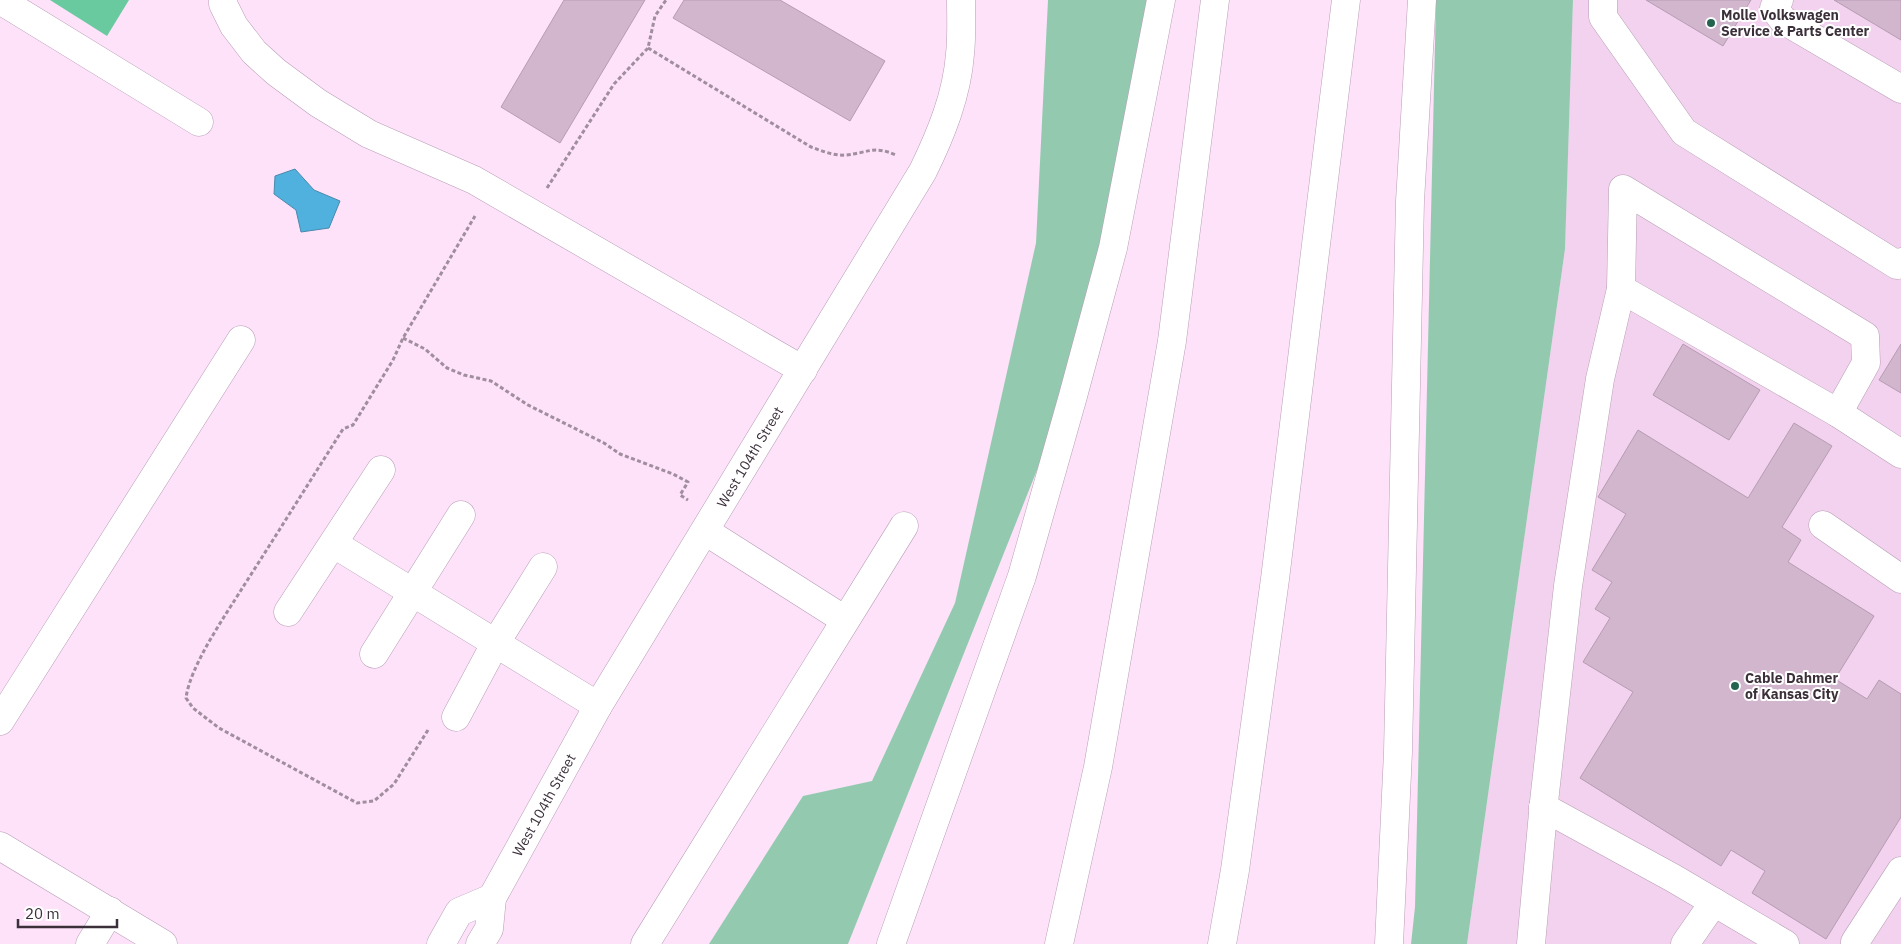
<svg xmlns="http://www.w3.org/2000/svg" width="1901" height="944" font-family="'IBM Plex Sans',sans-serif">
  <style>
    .built { fill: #f2d2ee }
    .green { fill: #93caaf }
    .forest { fill: #69ca9f }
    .water { fill: #50b0de; stroke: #4a8aad }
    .building { fill: #d1b6ce; stroke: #b69cb3 }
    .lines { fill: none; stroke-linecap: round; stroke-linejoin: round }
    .minor-casing { stroke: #b89eb5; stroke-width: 29 }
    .major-casing { stroke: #b89eb5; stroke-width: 29 }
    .highway-casing { stroke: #b89eb5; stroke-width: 29 }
    .path { stroke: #a08d9e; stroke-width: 3; stroke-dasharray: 4 2.5; stroke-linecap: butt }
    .minor { stroke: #fff; stroke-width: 28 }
    .major { stroke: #fff; stroke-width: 28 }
    .highway { stroke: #fff; stroke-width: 28 }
    .poi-dot { fill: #246350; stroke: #fff; stroke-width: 2 }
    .labels { text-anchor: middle; stroke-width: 4; stroke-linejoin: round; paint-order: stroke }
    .poi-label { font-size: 14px; font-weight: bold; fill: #3b303a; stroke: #fff; text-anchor: start }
    .street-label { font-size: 14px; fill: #3b303a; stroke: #fff }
  </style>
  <rect width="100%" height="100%" fill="#fde2fa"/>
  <polygon class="built" points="1573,0 1901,0 1901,944 1467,944 1565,249"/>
  <g class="green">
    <polygon points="1048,0 1157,0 1143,107 1051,435 848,944 709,944 803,796 872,781 955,603 1036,243"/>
    <polygon points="1436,0 1573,0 1565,249 1467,944 1411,944 1415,907"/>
  </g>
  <polygon class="forest" points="50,0 129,0 107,36"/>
  <polygon class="water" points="295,169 314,190 340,201 329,228 301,232 296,210 274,194 275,176"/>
  <g class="building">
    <polygon points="564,0 645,0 560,143 501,107"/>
    <polygon points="684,0 780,0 885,61 850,121 673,18"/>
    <polygon points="1646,0 1751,0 1723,46"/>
    <polygon points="1834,0 1901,0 1901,40"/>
    <polygon points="1683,344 1760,390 1729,440 1653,395"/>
    <polygon points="1901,344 1901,393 1879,380"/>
    <polygon points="1794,423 1832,446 1782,527 1801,540 1788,562 1874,616 1835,679 1867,699 1879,680 1901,694 1901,817 1826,939 1752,893 1765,871 1731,850 1721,866 1580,778 1633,692 1583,662 1610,618 1595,609 1612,582 1592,570 1626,514 1598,497 1638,430 1748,498"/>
  </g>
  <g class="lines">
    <defs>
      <g id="minor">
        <polyline points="0,0 199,122"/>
        <polyline points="223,0 223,4 234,26 254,52 276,72 318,103 369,134 474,180 803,370"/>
        <polyline points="1603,0 1603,17 1684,132 1897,265 1901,262"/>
        <polyline points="1779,0 1774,8 1783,20 1901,89"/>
        <polyline points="1621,289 1838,413 1901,454"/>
        <polyline points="1823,525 1901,579"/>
        <polyline points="705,531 845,620"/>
        <polyline points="334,544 598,706"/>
        <polyline points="288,612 381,470"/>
        <polyline points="374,654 461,515"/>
        <polyline points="456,717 495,644 543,567"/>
        <polyline points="0,721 241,340"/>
        <polyline points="1543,807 1673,878 1785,944"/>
        <polyline points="90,944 110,911"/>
        <polyline points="441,944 459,912 492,898"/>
        <path d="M480,944L489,929L492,898L598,706L923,171C941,134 957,95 960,54C962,36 961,18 961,0"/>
        <polyline points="645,944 904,526"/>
        <polyline points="1531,944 1544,802 1568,586 1600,379 1621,289 1623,189 1865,336 1866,363 1838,413"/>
        <polyline points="1685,944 1714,902"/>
        <polyline points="1856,944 1855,942 1901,871"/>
      </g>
      <polyline id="major" points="0,846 163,944"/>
      <g id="highway">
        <polyline points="891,944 1022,576 1073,396 1113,248 1161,0"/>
        <polyline points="1059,944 1098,767 1172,341 1215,0"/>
        <polyline points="1222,944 1235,870 1275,579 1346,0"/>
        <polyline points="1389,944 1398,752 1410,201 1422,0"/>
      </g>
    </defs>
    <use href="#minor" class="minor-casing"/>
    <use href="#major" class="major-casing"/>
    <use href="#highway" class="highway-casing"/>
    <g class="path">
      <path d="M648,48L811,147C822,151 834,156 846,155C868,153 873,145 896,155"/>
      <polyline points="547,188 614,84 648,48 655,16 666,0"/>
      <polyline points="403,338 425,349 447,368 464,375 491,381 528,405 604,443 620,454 673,474 688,482 680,495 688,500"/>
      <path d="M428,730L394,784L374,801L357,803L219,728L193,708L186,698C190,666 225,616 243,587C277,534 310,481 343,429L353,425L393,360L403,338L475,216"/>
    </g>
    <use href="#minor" class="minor"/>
    <use href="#major" class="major"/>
    <use href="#highway" class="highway"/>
  </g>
  <g class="poi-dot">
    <circle cx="1711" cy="23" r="5"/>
    <circle cx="1735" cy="686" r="5"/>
  </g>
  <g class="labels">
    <g class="poi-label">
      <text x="1721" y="20">Molle Volkswagen<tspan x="1721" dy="16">Service &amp; Parts Center</tspan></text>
      <text x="1745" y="683">Cable Dahmer<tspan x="1745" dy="16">of Kansas City</tspan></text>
    </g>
    <g class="street-label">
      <text transform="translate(750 457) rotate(-59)" y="5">West 104th Street</text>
      <text transform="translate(544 805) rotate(-61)" y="5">West 104th Street</text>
    </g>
  </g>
  <path d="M18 919v8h99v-8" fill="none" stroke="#3b303a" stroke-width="2.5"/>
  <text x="25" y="919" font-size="15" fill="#3b303a" stroke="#ffffff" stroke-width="4" paint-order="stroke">20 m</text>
</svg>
